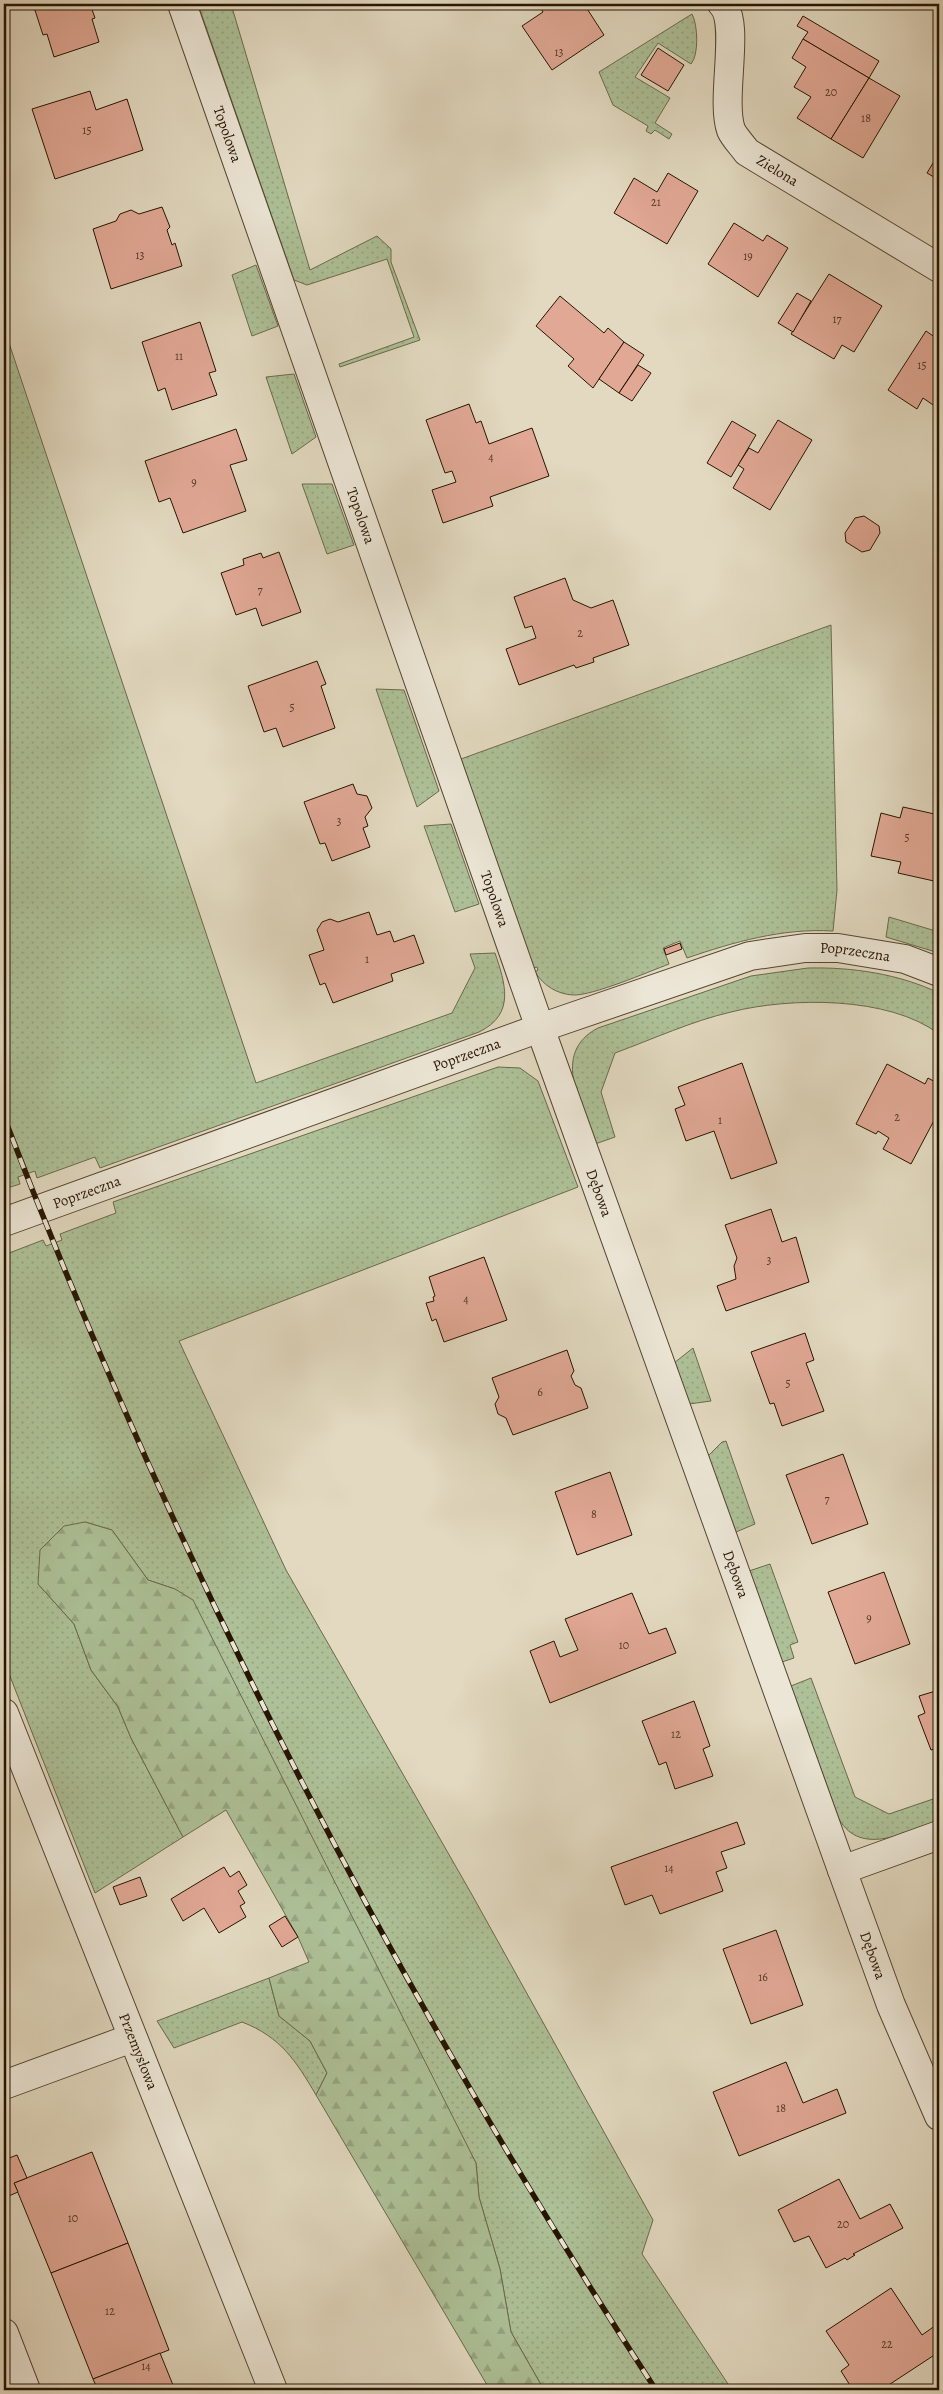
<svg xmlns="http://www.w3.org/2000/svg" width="943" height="2394" font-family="Alegreya,serif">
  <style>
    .grass { fill: url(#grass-dots); stroke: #6a6a4c }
    .forest { fill: url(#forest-firs); stroke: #6a6a4c }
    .building { fill: #e1a895; stroke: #261400 }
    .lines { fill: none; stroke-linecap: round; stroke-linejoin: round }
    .minor-casing { stroke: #554530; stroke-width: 30 }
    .minor { stroke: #ece6d6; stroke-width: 28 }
    .rail-casing { stroke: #261400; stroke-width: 5.5 }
    .rail { stroke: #ece6d6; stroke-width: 4; stroke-dasharray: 11; stroke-linecap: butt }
    .labels { text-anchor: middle; stroke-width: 4.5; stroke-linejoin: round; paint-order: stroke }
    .number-label { font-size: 12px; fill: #553925 }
    .street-label { font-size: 15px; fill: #261400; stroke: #ece6d6 }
  </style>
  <defs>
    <pattern id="grass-dots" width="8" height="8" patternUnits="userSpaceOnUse" patternTransform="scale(1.25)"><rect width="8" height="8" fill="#adc097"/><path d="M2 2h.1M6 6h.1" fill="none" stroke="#95a480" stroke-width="1.8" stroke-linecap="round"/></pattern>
    <pattern id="forest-firs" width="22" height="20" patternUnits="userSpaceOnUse" patternTransform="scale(1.25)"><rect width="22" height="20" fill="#adc097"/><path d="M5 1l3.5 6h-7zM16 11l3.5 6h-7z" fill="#95a480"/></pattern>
  </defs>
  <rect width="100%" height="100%" fill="#e2d9c0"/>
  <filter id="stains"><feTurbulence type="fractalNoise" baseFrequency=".004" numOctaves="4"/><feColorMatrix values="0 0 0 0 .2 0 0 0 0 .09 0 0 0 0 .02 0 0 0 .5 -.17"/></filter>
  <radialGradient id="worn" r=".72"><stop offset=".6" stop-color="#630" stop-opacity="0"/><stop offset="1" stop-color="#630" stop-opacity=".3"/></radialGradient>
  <g class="grass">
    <polygon points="198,4 231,4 310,270 377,236 391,249 391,262 420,340 340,367 339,364 414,337 387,259 307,285 294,280"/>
    <path d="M692,14C698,25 699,55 691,64L658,43L635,77L670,98L655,123L672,134L669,139L655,130L651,134L646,131L648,126L613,105L599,72Z"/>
    <polygon points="256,265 278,326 252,336 232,275"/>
    <path d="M4,328L256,1083L452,1013L475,968L470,954L495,953C505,983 516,1014 479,1032L100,1168L95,1157L37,1178L35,1171L18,1177L20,1184L4,1189Z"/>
    <polygon points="294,374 316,437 292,454 266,377"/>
    <polygon points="302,484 332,484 354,545 327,554"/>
    <path d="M831,625L837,890L833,931C782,928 734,942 687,958L680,941L663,948L669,964C648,972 592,996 573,995C557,994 544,986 535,972L538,970L537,967L533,968L461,759Z"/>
    <polygon points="376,689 404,690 439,791 417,807"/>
    <polygon points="451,824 479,904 455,912 424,826"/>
    <polygon points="889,917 939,932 939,953 886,937"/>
    <path d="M808,968C853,967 899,974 939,993V1034C889,996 790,997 731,1012C692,1021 653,1039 615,1053L601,1092L615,1137L595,1144C582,1106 550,1053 598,1028L751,976Z"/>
    <polygon points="498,1067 520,1068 538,1081 578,1187 179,1341 286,1570 471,1893 653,2220 642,2254 732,2390 544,2390 511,2332 500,2269 479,2197 476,2163 175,1589 148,1580 112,1530 85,1522 38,1584 74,1624 91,1670 118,1707 131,1738 183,1837 95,1893 4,1661 4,1255 43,1240 46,1246 62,1240 60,1234 116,1213 113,1202"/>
    <polygon points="693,1348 711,1401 689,1404 674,1363"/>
    <polygon points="726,1441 755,1524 736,1532 708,1456 722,1442"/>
    <polygon points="770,1564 798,1642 790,1645 794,1658 782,1662 749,1571"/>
    <path d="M811,1678L855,1797L889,1814L939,1797V1820C908,1831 861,1858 839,1819L791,1686Z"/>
    <path d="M269,1978L279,2016L310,2041L327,2073L316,2095C296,2061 281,2037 242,2022L174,2048L157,2021Z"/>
  </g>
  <polygon class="forest" points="85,1522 112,1530 148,1580 175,1589 193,1600 476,2163 479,2197 500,2269 511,2332 544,2390 490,2390 316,2095 327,2073 310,2041 279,2016 269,1978 309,1962 298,1937 226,1810 183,1837 131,1738 118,1707 91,1670 74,1624 38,1584 40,1550 64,1526"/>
  <g class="building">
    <polygon points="33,4 90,4 95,18 92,19 99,42 54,57 47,34 43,35"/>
    <polygon points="538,4 584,4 604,35 552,70 522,26 543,12"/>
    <polygon points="803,16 879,61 869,78 803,39 808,32 797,26"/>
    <polygon points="803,39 869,78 831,139 797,118 811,97 794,87 806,67 792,58"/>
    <polygon points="658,48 684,65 668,91 641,75"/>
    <polygon points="869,78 900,96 863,158 831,139"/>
    <polygon points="90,91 96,110 127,99 143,150 55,179 32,109"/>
    <polygon points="939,153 939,180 927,173"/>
    <polygon points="668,173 698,191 667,244 614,213 634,178 657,192"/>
    <polygon points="162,207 170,227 167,230 172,245 175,243 182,266 111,289 93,229 116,221 120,214 131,210 139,214"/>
    <polygon points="734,223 763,241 767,235 788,248 758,297 708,264"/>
    <polygon points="829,274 882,306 854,352 842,345 834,359 791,334"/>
    <polygon points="797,293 811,301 793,332 778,323"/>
    <polygon points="560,296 604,333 608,328 624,342 593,388 568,366 574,359 536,326"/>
    <polygon points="200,322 216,371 209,373 217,395 172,410 165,388 158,391 142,342"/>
    <polygon points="926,331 939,340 939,409 923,398 917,409 888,390"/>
    <polygon points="624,342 644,355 619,393 599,379"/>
    <polygon points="638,365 651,373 632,401 619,393"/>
    <polygon points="469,404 476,423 481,421 489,444 532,428 549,476 490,497 493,506 443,523 432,490 456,482 452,471 445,473 426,420"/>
    <polygon points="778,420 812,440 770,510 733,488 744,469 738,465 749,448 758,453"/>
    <polygon points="732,421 756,435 731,477 707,463"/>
    <polygon points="236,429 247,460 230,465 246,511 183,533 170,498 159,502 145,461"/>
    <polygon points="864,516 879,526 880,533 870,550 862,552 846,542 845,533 855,518"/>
    <polygon points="279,552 301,612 262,626 256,608 236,615 221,573 244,565 243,559 261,553 263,558"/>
    <polygon points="565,578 573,600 591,608 613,600 629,645 593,658 594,662 576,668 574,665 519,685 506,649 536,638 532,626 525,628 514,597"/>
    <polygon points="317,661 326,684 321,686 335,728 283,747 276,728 264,732 248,686"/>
    <polygon points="353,784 357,794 367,796 372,808 365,817 368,826 363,828 370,847 332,861 325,843 320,844 304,802"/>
    <polygon points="903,807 939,815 939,858 934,881 898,873 901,862 871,856 881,813 900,818"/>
    <polygon points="369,912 377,935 390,931 394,942 414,935 424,963 391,974 393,981 333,1003 325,983 320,985 309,955 324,950 317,930 322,922 330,919 338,922"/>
    <polygon points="680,943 682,949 666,955 664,949"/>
    <polygon points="742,1063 777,1163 731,1179 714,1131 686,1141 675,1109 685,1105 678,1087"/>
    <polygon points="887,1064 925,1084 928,1078 939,1084 939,1111 911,1164 883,1149 889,1138 878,1131 876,1134 856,1124"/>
    <polygon points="771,1209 782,1242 796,1237 809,1282 726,1311 717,1286 736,1279 734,1266 737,1258 725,1225"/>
    <polygon points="484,1257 507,1320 444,1342 436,1319 432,1321 426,1303 434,1301 433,1297 435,1296 429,1277"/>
    <polygon points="805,1333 814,1360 806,1363 824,1411 782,1426 774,1403 770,1404 751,1352"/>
    <polygon points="567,1350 574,1371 571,1376 575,1385 581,1388 588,1408 513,1435 506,1418 498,1414 495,1404 499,1397 492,1378"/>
    <polygon points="843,1454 868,1524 812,1544 786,1475"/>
    <polygon points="610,1472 632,1535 577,1555 555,1492"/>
    <polygon points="884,1572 910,1644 855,1664 828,1592"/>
    <polygon points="632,1593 649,1634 666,1628 676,1653 550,1703 530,1651 554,1641 560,1657 578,1650 565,1619"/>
    <polygon points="939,1690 939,1753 937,1748 931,1750 918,1716 925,1713 919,1696"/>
    <polygon points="694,1701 710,1746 703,1749 713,1776 675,1789 666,1762 659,1765 642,1721"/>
    <polygon points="737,1822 745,1844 721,1852 727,1868 716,1872 723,1891 660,1914 652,1895 625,1905 611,1867"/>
    <polygon points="224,1867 230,1877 239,1871 247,1885 238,1891 245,1903 240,1906 246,1917 219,1933 204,1908 183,1921 171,1899"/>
    <polygon points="140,1877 147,1896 120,1905 113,1887"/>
    <polygon points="285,1916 298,1937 282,1947 269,1926"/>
    <polygon points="776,1930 803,2005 751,2024 723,1949"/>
    <polygon points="786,2062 803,2103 837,2089 846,2113 739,2156 713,2092"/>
    <polygon points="92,2152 128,2243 51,2273 14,2183"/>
    <polygon points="17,2155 27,2178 14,2183 18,2192 4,2198 4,2160"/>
    <polygon points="839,2179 860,2219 890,2204 903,2228 853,2254 855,2255 847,2260 845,2258 826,2268 809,2236 794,2242 778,2210"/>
    <polygon points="128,2243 169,2350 93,2379 51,2273"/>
    <polygon points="891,2288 922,2335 939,2323 939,2352 881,2390 853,2390 841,2371 849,2365 826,2331"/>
    <polygon points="160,2353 175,2390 98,2390 93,2379"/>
  </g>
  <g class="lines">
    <defs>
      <g id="minor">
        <path id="s1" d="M182,4L540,1028L842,1870L891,2005L939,2116"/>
        <path id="s2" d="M722,4C741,23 720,98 731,130C734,137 742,145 747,152L939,268"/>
        <path id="s3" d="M4,1222L540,1028L750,956L805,948H838L905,959L939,972"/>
        <path id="s4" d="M4,1713L273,2390"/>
        <polyline points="842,1870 939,1835"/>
        <polyline points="4,2085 132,2038"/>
        <polyline points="4,2333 26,2390"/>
      </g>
    </defs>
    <use href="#minor" class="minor-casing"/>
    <use href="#minor" class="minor"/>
    <defs>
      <path id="rail" d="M4,1117C175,1563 395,1990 656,2390"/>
    </defs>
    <use href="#rail" class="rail-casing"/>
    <use href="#rail" class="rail"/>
  </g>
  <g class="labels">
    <g class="number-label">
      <text x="559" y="56">13</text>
      <text x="831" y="96">20</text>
      <text x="866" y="122">18</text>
      <text x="87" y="134">15</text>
      <text x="656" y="206">21</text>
      <text x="140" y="259">13</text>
      <text x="748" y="260">19</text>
      <text x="837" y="323">17</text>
      <text x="179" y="360">11</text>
      <text x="922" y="369">15</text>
      <text x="491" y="461">4</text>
      <text x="194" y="486">9</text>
      <text x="260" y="594">7</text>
      <text x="580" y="637">2</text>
      <text x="292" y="711">5</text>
      <text x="339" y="825">3</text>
      <text x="907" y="841">5</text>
      <text x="367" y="963">1</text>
      <text x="897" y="1121">2</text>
      <text x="720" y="1124">1</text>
      <text x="769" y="1264">3</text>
      <text x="466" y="1303">4</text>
      <text x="788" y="1387">5</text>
      <text x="540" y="1396">6</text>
      <text x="827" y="1503">7</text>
      <text x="594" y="1518">8</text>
      <text x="869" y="1622">9</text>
      <text x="624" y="1649">10</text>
      <text x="676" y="1738">12</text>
      <text x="669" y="1872">14</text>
      <text x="763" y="1981">16</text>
      <text x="781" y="2112">18</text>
      <text x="73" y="2222">10</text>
      <text x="843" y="2228">20</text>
      <text x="110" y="2315">12</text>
      <text x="887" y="2348">22</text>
      <text x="146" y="2370">14</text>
    </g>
    <g class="street-label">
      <text dy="5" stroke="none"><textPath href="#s1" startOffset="138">Topolowa</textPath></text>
      <text dy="5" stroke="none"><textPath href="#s2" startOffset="191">Zielona</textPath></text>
      <text dy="5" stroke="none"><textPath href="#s1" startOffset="542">Topolowa</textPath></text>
      <text dy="5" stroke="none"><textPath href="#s1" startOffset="948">Topolowa</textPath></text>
      <text dy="5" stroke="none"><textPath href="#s3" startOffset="898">Poprzeczna</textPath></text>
      <text dy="5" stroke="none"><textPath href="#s3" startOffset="492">Poprzeczna</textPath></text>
      <text dy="5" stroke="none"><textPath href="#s3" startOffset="88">Poprzeczna</textPath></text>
      <text dy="5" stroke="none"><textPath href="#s1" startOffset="1260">Dębowa</textPath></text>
      <text dy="5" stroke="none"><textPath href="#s1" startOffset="1665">Dębowa</textPath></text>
      <text dy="5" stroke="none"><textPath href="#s1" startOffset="2070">Dębowa</textPath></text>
      <text dy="5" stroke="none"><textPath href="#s4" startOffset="364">Przemysłowa</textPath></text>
    </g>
  </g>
  <rect width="943" height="2394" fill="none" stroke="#e2d9c0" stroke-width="20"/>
  <rect x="5" y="5" width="933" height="2384" fill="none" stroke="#261400" stroke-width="2.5"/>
  <rect x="10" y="10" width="923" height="2374" fill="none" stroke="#261400"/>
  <rect width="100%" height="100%" filter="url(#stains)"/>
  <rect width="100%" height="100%" fill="url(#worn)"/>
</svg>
